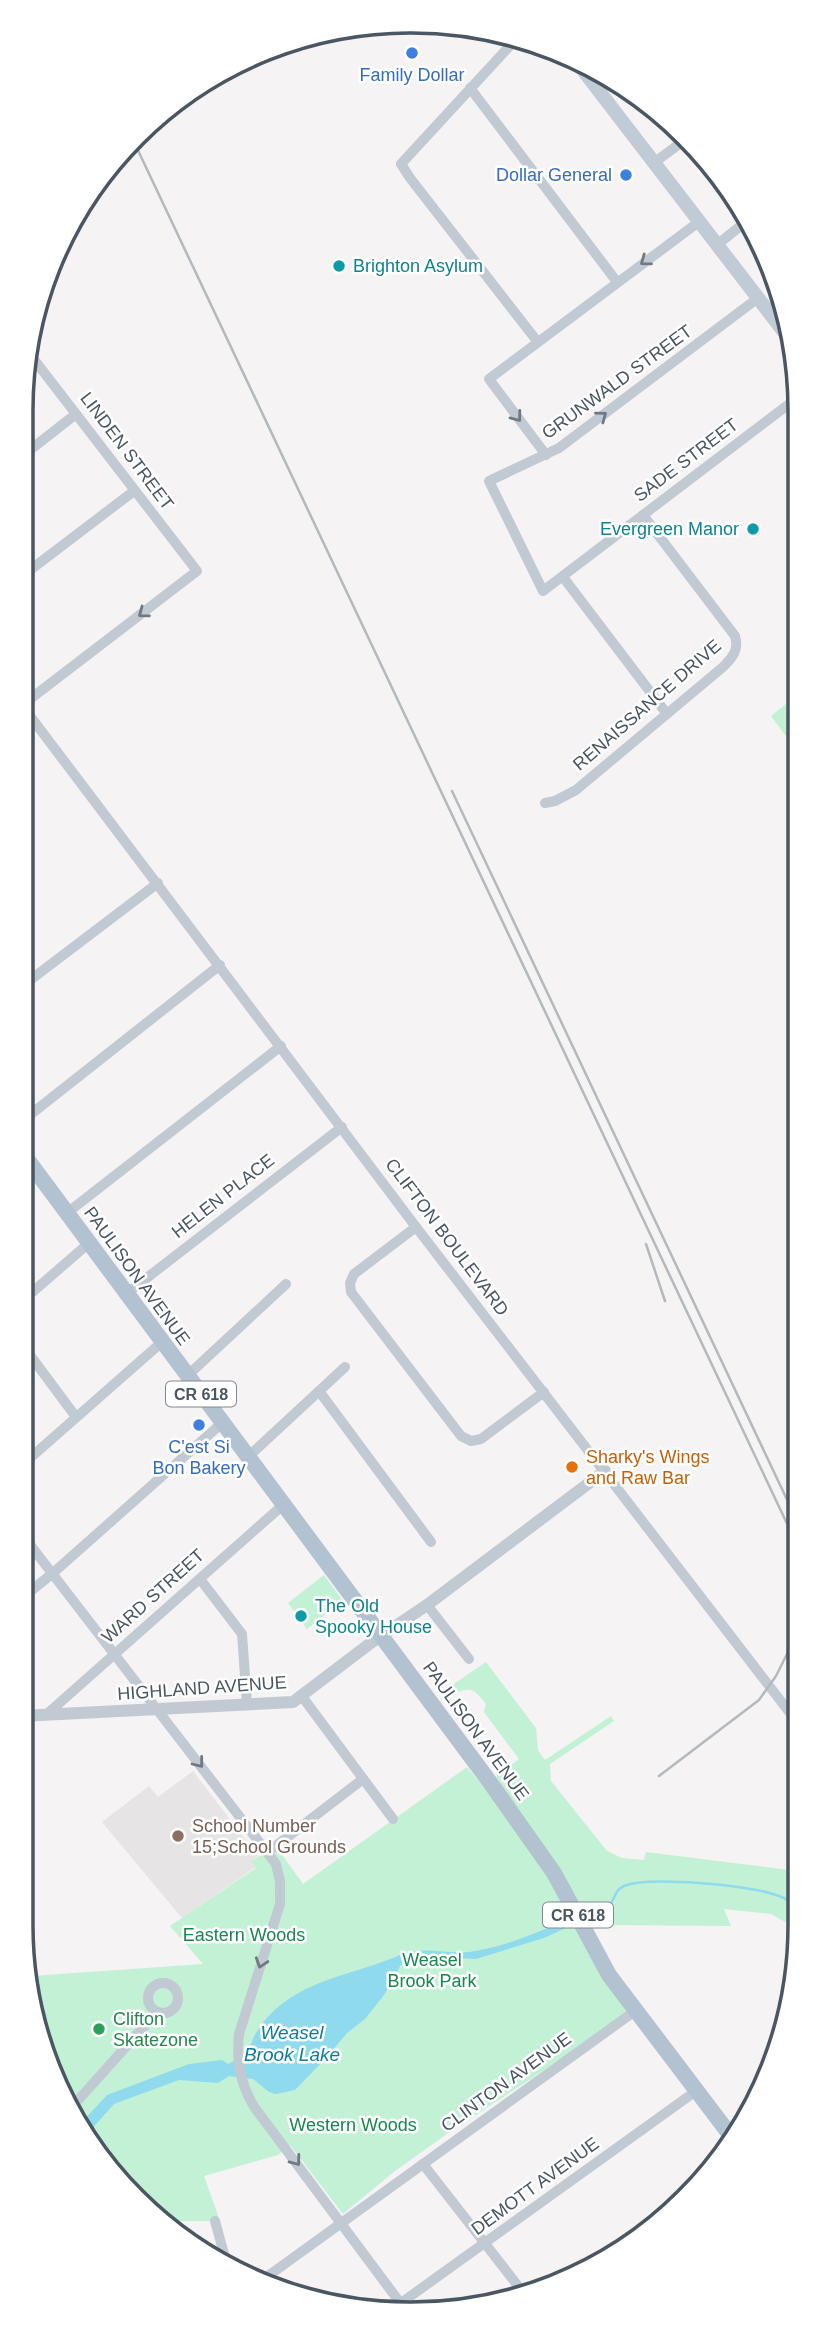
<svg xmlns="http://www.w3.org/2000/svg" width="821" height="2335" font-family="Arial,sans-serif">
  <style>
    .education { fill: #e6e4e5 }
    .green { fill: #c3f1d5 }
    .water { fill: #90daee }
    .lines { fill: none; stroke-linecap: round; stroke-linejoin: round }
    .stream { stroke: #90daee; stroke-width: 2.5 }
    .minor { stroke: #c1cad2; stroke-width: 10 }
    .tertiary { stroke: #c1cad2; stroke-width: 12 }
    .secondary { stroke: #c1cbd6; stroke-width: 14 }
    .primary { stroke: #b3c2d1; stroke-width: 16 }
    .rail { stroke: #b5b8bd; stroke-width: 2.5 }
    .oneway { stroke: #6e7983 }
    .shop-dot { fill: #3f7fe0; stroke: #fff; stroke-width: 2.5 }
    .culture-dot { fill: #0f9aa8; stroke: #fff; stroke-width: 2.5 }
    .food-dot { fill: #e8710a; stroke: #fff; stroke-width: 2.5 }
    .education-dot { fill: #8d6e63; stroke: #fff; stroke-width: 2.5 }
    .leisure-dot { fill: #2e9e5b; stroke: #fff; stroke-width: 2.5 }
    .labels { text-anchor: middle; stroke-width: 5; stroke-linejoin: round; paint-order: stroke }
    .shield { fill: #fff; stroke: #808990; stroke-width: 2 }
    .shield-label { font-size: 16px; font-weight: bold; fill: #4a5661 }
    .shop-label { font-size: 18px; fill: #366cbe; stroke: #fff }
    .culture-label { font-size: 18px; fill: #0d838f; stroke: #fff; text-anchor: start }
    .street-label { font-size: 18px; fill: #4a5661; stroke: #fff }
    .food-label { font-size: 18px; fill: #c56008; stroke: #fff; text-anchor: start }
    .education-label { font-size: 18px; fill: #785e54; stroke: #fff; text-anchor: start }
    .park-label { font-size: 18px; fill: #17864f; stroke: #fff }
    .leisure-label { font-size: 18px; fill: #27864d; stroke: #fff; text-anchor: start }
    .water-label { font-size: 19px; font-style: italic; fill: #0c7c9b; stroke: #fff }
    .rim { fill: none; stroke: #4a5661; stroke-width: 3.5 }
  </style>
  <rect width="100%" height="100%" fill="#f5f3f3"/>
  <polygon class="education" points="193,1771 258,1856 251,1861 256,1867 182,1918 102,1822 149,1786 158,1797"/>
  <g class="green">
    <polygon points="797,695 797,751 771,716"/>
    <polygon points="324,1575 343,1601 307,1629 288,1603"/>
    <path d="M486,1662L536,1728L538,1750L545,1760L611,1716L614,1721L550,1764L551,1781L607,1851L622,1858L644,1860L646,1852L789,1870L792,1850L800,1859L799,1930L771,1914L724,1909L731,1926L605,1925L593,1929L635,2011L451,2131L395,2171L343,2214L290,2145L278,2155L204,2176L220,2221H169L118,2182L51,2073L31,1976L203,1964L170,1926L256,1868L251,1861L276,1846L303,1884L467,1767L549,1867L496,1776L519,1759L484,1712L486,1704C476,1692 474,1686 457,1692L448,1688Z"/>
  </g>
  <path class="water" d="M567,1920L570,1926L544,1938L476,1959L420,1956L406,1961L400,1966L395,1977L384,1995L365,2019L347,2033L327,2057L295,2090L276,2094L269,2092L253,2079L229,2076L218,2083L179,2080L114,2104L88,2133L81,2123L107,2095L189,2064L222,2060L228,2064L247,2054C250,2046 253,2037 258,2030C292,1978 354,1977 404,1953C428,1947 446,1954 469,1952C502,1948 536,1933 567,1920Z"/>
  <g class="lines">
    <path class="stream" d="M588,1916C596,1913 606,1910 611,1903C616,1896 615,1890 624,1886C648,1876 750,1885 776,1895C784,1897 792,1903 800,1907"/>
    <g class="minor">
      <polyline points="518,37 401,164 410,178 537,341"/>
      <polyline points="594,84 607,74"/>
      <polyline points="470,88 617,282"/>
      <polyline points="655,162 686,139"/>
      <polyline points="718,244 748,220"/>
      <polyline points="758,298 559,448 489,481 543,591 797,398"/>
      <polyline points="546,455 489,379 700,221"/>
      <polyline points="21,457 76,414"/>
      <polyline points="21,577 134,491"/>
      <polyline points="563,577 667,714"/>
      <polyline points="21,704 416,1227 800,1726"/>
      <polyline points="21,706 197,571 29,353"/>
      <path d="M545,803L555,801L576,790L723,667C733,657 739,650 735,636L643,515"/>
      <polyline points="21,987 158,883"/>
      <polyline points="21,1122 220,965"/>
      <polyline points="67,1213 281,1046"/>
      <polyline points="416,1227 354,1274 350,1283 351,1292 461,1436 471,1441 481,1439 544,1392"/>
      <polyline points="126,1294 342,1127"/>
      <polyline points="21,1302 89,1243"/>
      <polyline points="21,1343 76,1417"/>
      <polyline points="187,1376 286,1284"/>
      <polyline points="319,1391 431,1542"/>
      <polyline points="248,1457 345,1367"/>
      <polyline points="21,1466 162,1342"/>
      <path d="M21,1533L276,1864L280,1881V1904L239,2034C236,2061 240,2085 255,2108L404,2308"/>
      <polyline points="200,1579 242,1634 247,1704"/>
      <polyline points="21,1599 53,1573 222,1423"/>
      <polyline points="427,1605 469,1659"/>
      <polyline points="301,1695 393,1819"/>
      <polyline points="47,1714 283,1505"/>
      <polyline points="268,1852 363,1779"/>
      <circle cx="163" cy="1998" r="15"/>
      <polyline points="72,2107 157,2012"/>
      <polyline points="423,2164 525,2295"/>
      <polyline points="215,2221 227,2265"/>
      <polyline points="261,2281 635,2011"/>
      <polyline points="394,2308 696,2091"/>
    </g>
    <polyline class="tertiary" points="21,1716 293,1702 372,1642 427,1605 605,1471"/>
    <polyline class="secondary" points="576,61 791,341"/>
    <polyline class="primary" points="21,1151 489,1781 554,1873 609,1975 734,2140"/>
    <g class="rail">
      <polyline points="135,144 799,1549"/>
      <polyline points="452,791 799,1525"/>
      <polyline points="646,1244 665,1301"/>
      <polyline points="788,1541 799,1565"/>
      <polyline points="659,1776 759,1700 776,1676 789,1650 795,1622 798,1593 792,1555"/>
    </g>
  </g>
  <defs><path id="oneway-chevron" d="M-2-3.5L2.5 0L-2 3.5" fill="none" stroke-width="1.6" stroke-linecap="round" stroke-linejoin="round" transform="scale(1.75)"/></defs>
  <g class="oneway">
    <use href="#oneway-chevron" transform="translate(645 261) rotate(144)"/>
    <use href="#oneway-chevron" transform="translate(602 416) rotate(-37)"/>
    <use href="#oneway-chevron" transform="translate(517 417) rotate(53)"/>
    <use href="#oneway-chevron" transform="translate(143 613) rotate(143)"/>
    <use href="#oneway-chevron" transform="translate(199 1763) rotate(52)"/>
    <use href="#oneway-chevron" transform="translate(261 1963) rotate(108)"/>
    <use href="#oneway-chevron" transform="translate(296 2161) rotate(53)"/>
  </g>
  <g class="shop-dot">
    <circle cx="412" cy="53" r="7"/>
    <circle cx="626" cy="175" r="7"/>
    <circle cx="199" cy="1425" r="7"/>
  </g>
  <g class="culture-dot">
    <circle cx="339" cy="266" r="7"/>
    <circle cx="753" cy="529" r="7"/>
    <circle cx="301" cy="1616" r="7"/>
  </g>
  <circle class="food-dot" cx="572" cy="1467" r="7"/>
  <circle class="education-dot" cx="178" cy="1836" r="7"/>
  <circle class="leisure-dot" cx="99" cy="2029" r="7"/>
  <g class="labels">
    <g class="shield">
      <rect x="166" y="1381.5" width="70" height="25" rx="5"/>
      <rect x="543" y="1902.5" width="70" height="25" rx="5"/>
    </g>
    <g class="shield-label">
      <text x="201" y="1400">CR 618</text>
      <text x="578" y="1921">CR 618</text>
    </g>
    <g class="shop-label">
      <text x="412" y="81">Family Dollar</text>
      <text x="612" y="181" text-anchor="end">Dollar General</text>
      <text x="199" y="1453">C'est Si<tspan x="199" dy="21">Bon Bakery</tspan></text>
    </g>
    <g class="culture-label">
      <text x="353" y="272">Brighton Asylum</text>
      <text x="739" y="535" text-anchor="end">Evergreen Manor</text>
      <text x="315" y="1612">The Old<tspan x="315" dy="21">Spooky House</tspan></text>
    </g>
    <g class="street-label">
      <text transform="translate(617 382) rotate(-36)" y="6">GRUNWALD STREET</text>
      <text transform="translate(127 451) rotate(53)" y="6">LINDEN STREET</text>
      <text transform="translate(686 460) rotate(-37)" y="6">SADE STREET</text>
      <text transform="translate(647 705) rotate(-41)" y="6">RENAISSANCE DRIVE</text>
      <text transform="translate(223 1196) rotate(-38)" y="6">HELEN PLACE</text>
      <text transform="translate(447 1237) rotate(53)" y="6">CLIFTON BOULEVARD</text>
      <text transform="translate(137 1276) rotate(54)" y="6">PAULISON AVENUE</text>
      <text transform="translate(153 1596) rotate(-42)" y="6">WARD STREET</text>
      <text transform="translate(202 1688) rotate(-4)" y="6">HIGHLAND AVENUE</text>
      <text transform="translate(476 1731) rotate(54)" y="6">PAULISON AVENUE</text>
      <text transform="translate(506 2082) rotate(-36)" y="6">CLINTON AVENUE</text>
      <text transform="translate(535 2186) rotate(-36)" y="6">DEMOTT AVENUE</text>
    </g>
    <g class="food-label">
      <text x="586" y="1463">Sharky's Wings<tspan x="586" dy="21">and Raw Bar</tspan></text>
    </g>
    <g class="education-label">
      <text x="192" y="1832">School Number<tspan x="192" dy="21">15;School Grounds</tspan></text>
    </g>
    <g class="park-label">
      <text x="244" y="1941">Eastern Woods</text>
      <text x="432" y="1966">Weasel<tspan x="432" dy="21">Brook Park</tspan></text>
      <text x="353" y="2131">Western Woods</text>
    </g>
    <g class="leisure-label">
      <text x="113" y="2025">Clifton<tspan x="113" dy="21">Skatezone</tspan></text>
    </g>
    <g class="water-label">
      <text x="292" y="2039">Weasel<tspan x="292" dy="22">Brook Lake</tspan></text>
    </g>
  </g>
  <path d="M0 0H821V2335H0ZM410 33H411A377 377 0 0 1 788 410V1925A377 377 0 0 1 411 2302H410A377 377 0 0 1 33 1925V410A377 377 0 0 1 410 33Z" fill="#fff" fill-rule="evenodd"/>
  <path class="rim" d="M410 33H411A377 377 0 0 1 788 410V1925A377 377 0 0 1 411 2302H410A377 377 0 0 1 33 1925V410A377 377 0 0 1 410 33Z"/>
</svg>
